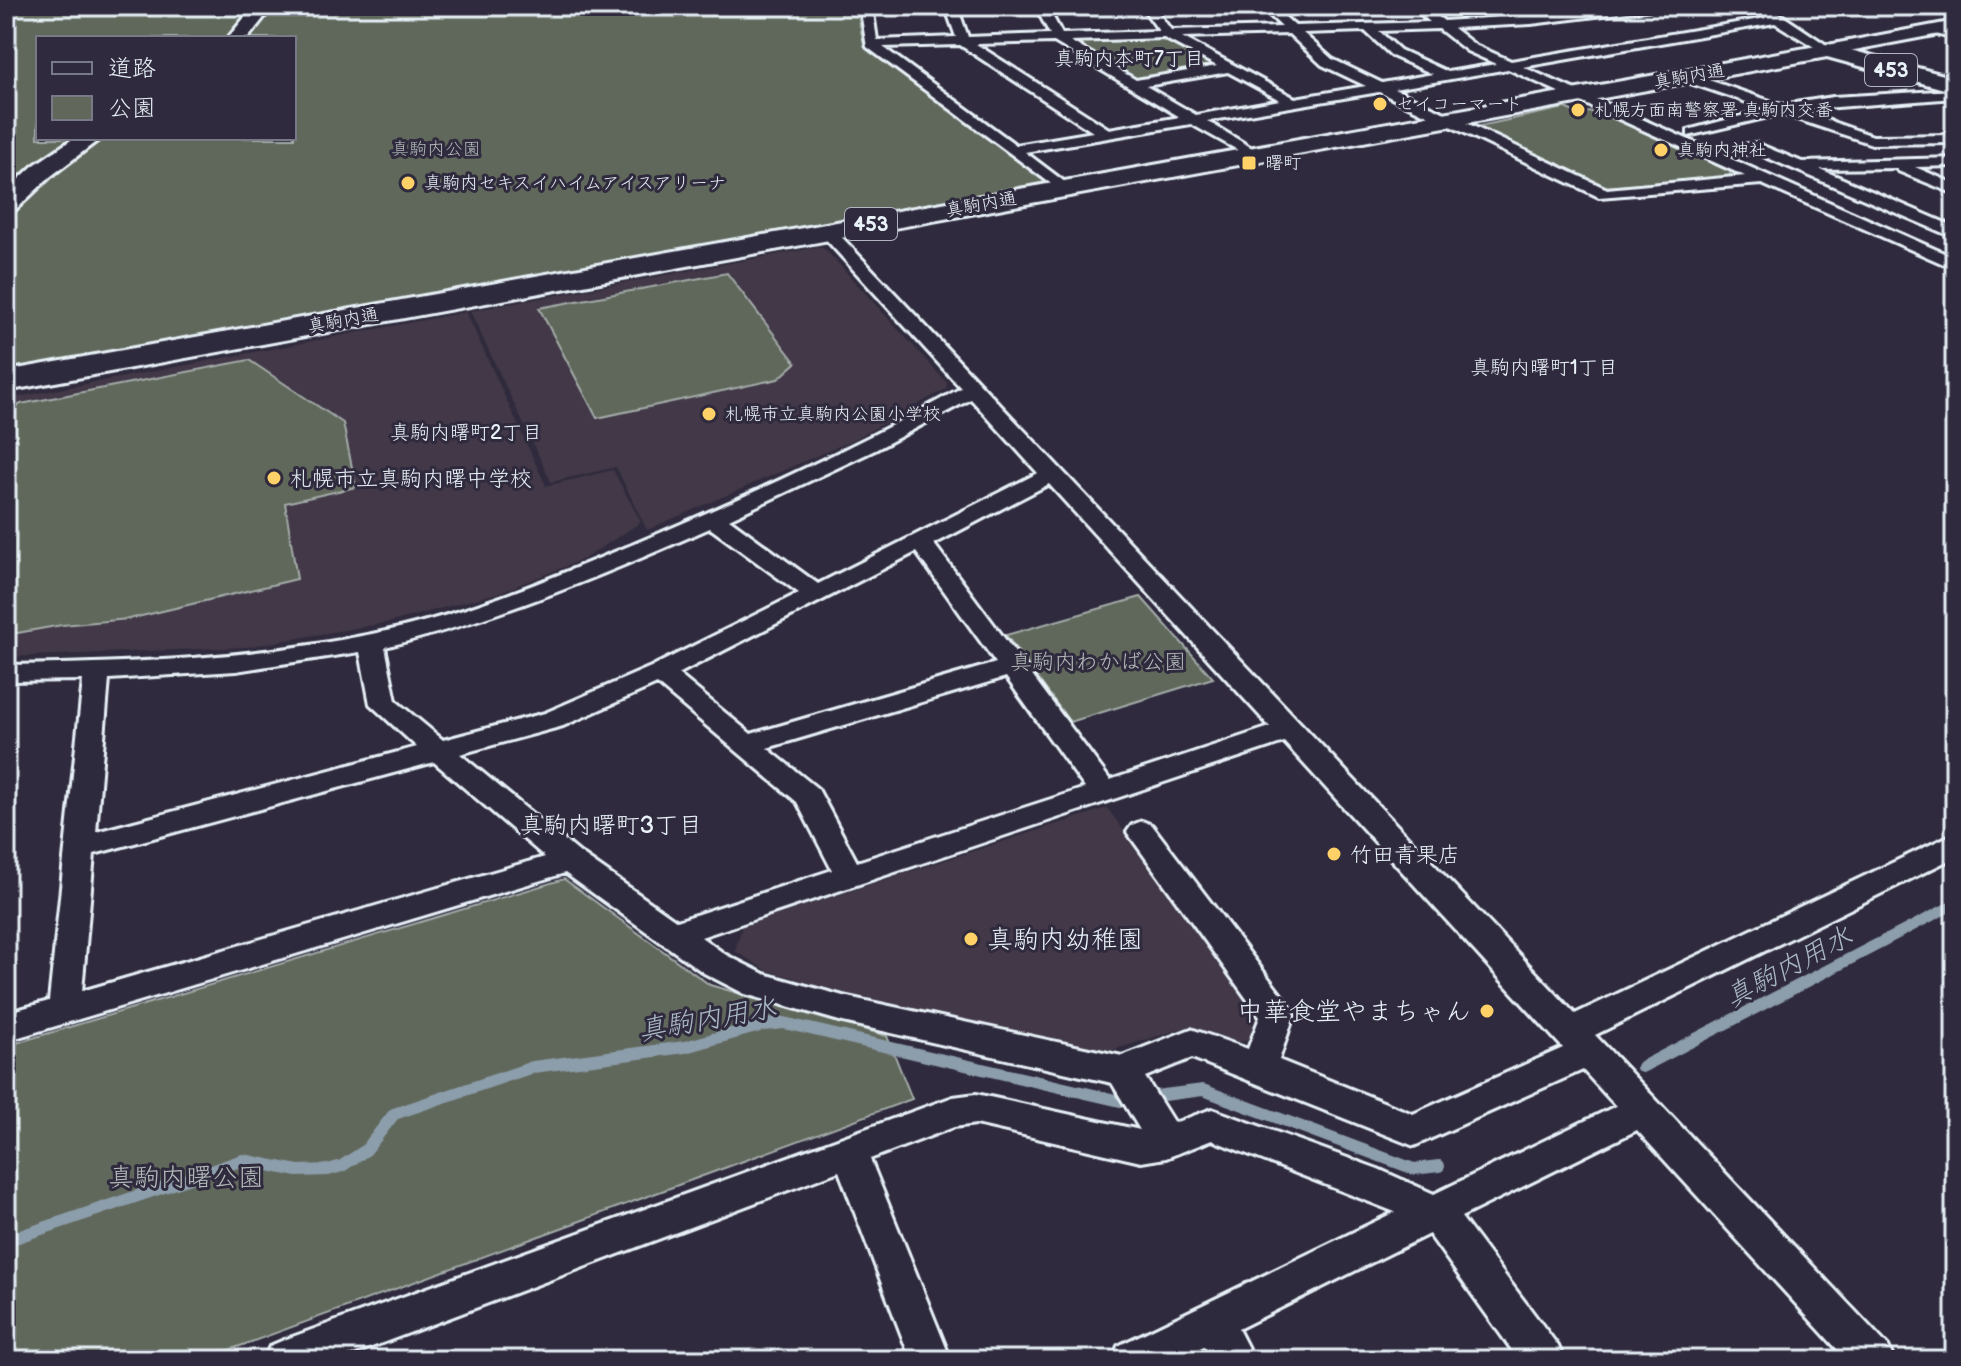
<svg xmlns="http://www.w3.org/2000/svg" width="1961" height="1366" font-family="'Balsamiq Sans','Klee One',sans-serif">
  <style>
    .built { fill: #423946 }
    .green { fill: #61685b; stroke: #a4acaa; stroke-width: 2; fill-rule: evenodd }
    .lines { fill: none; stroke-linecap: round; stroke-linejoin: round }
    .stream-far1 { stroke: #8c9dab; stroke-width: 10 }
    .stream { stroke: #8c9dab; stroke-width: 12 }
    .street-casing { stroke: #e8f1f8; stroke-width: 6 }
    .secondary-casing { stroke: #e8f1f8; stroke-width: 6 }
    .primary-casing { stroke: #e8f1f8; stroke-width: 6 }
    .highway-casing { stroke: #e8f1f8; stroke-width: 6 }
    .street { fill: #2f2a3d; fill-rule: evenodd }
    .secondary { fill: #2f2a3d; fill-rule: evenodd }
    .primary { fill: #2f2a3d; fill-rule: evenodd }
    .highway { fill: #2f2a3d; fill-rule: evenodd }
    .poi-dot { fill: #ffd166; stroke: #2f2a3d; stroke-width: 3 }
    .labels { text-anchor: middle; stroke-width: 6; stroke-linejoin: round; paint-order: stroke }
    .far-street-label { font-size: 18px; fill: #e8f1f8; stroke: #2f2a3d }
    .far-poi-label { font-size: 18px; fill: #e8f1f8; stroke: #2f2a3d; text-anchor: start }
    .far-park-label { font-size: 18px; fill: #b2bab9; stroke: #2f2a3d }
    .far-neighbourhood-label { font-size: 20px; fill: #e8f1f8; stroke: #2f2a3d }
    .shield { fill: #2f2a3d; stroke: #b0b5c0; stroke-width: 2 }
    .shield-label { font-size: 20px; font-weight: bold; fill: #e8f1f8 }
    .poi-label { font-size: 22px; fill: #e8f1f8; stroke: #2f2a3d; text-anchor: start }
    .park-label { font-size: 22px; fill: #b2bab9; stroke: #2f2a3d }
    .neighbourhood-label { font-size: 24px; fill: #e8f1f8; stroke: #2f2a3d }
    .near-poi-label { font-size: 26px; fill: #e8f1f8; stroke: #2f2a3d; text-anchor: start }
    .near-park-label { font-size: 26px; fill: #b2bab9; stroke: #2f2a3d }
    .near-water-label { font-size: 28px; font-style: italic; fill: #aab9c5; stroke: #2f2a3d }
  </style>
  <rect width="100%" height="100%" fill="#2f2a3d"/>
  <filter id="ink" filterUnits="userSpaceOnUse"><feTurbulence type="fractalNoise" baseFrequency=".0125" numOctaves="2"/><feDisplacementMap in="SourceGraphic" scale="16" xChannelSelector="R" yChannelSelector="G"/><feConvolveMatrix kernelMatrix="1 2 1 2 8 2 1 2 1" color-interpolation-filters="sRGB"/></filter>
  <g filter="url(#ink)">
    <g class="built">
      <polygon points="818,247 825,249 947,383 946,389 853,440 647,530 616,467 551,482 470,311"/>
      <polygon points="466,312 546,486 613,470 641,522 584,559 501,592 391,622 246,647 6,657 6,401 12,398"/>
      <polygon points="1107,808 1260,1015 1254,1037 1238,1043 1190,1026 1110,1051 841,992 766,970 735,951 742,926"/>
    </g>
    <g class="green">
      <path d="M6,6H856L864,45L1046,182L7,371ZM38,38H294V138H38Z"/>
      <polygon points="1166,39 1217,66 1136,79 1074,42"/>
      <polygon points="1565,108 1578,114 1597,111 1731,172 1729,177 1602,187 1475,127"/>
      <polygon points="727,273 796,363 778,379 597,418 539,308"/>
      <polygon points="249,360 343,423 356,487 285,503 297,579 129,619 62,625 6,635 6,412 21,404"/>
      <polygon points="1141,597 1213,678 1070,722 1006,635"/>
      <polygon points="564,879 710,985 887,1036 912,1099 202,1360 6,1360 6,1046"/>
    </g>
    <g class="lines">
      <polyline class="stream-far1" points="1882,942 1955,904"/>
      <g class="stream">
        <polyline points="1642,1067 1886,940"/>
        <polyline points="1148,1097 1203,1090 1414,1169 1439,1166"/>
        <polyline points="6,1241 243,1160 298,1171 328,1170 342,1166 366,1150 394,1114 533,1067 685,1047 763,1025 784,1023 1120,1101 1133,1099"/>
      </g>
      <defs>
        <g id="street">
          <path d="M860,6H872L877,40L956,37L945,6H957L968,37L1050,34L1035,6H1047L1062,34L1159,31L1141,6H1153L1171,30L1282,27L1260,6H1273L1295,26L1430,22L1411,6H1424L1444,21C1516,17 1587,6 1659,6L1653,9L1531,24L1453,28L1475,45L1511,61L1766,18L1760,13L1766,9L1783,16L1834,50L1824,53L1775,23L1523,67L1712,150L1756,143L1802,162L1955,158V166L1915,167L1955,184V194L1898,171L1896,168L1820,169L1955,227V238L1754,152L1727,157L1955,258V269L1762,184L1599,197L1379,92L1207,121L1257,151V157L1252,158L1191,124L1025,152L1070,186V192L1065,194L867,47ZM1439,29L1467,51L1496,64L1448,72L1400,50L1379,31ZM1365,31L1392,56L1433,74L1382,83L1332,59L1303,33ZM1289,34L1322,65L1366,86L1295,98L1182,37ZM1164,38L1217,66L1136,80L1070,41ZM1054,42L1180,117L1109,129L976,44ZM960,45L1093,132L1016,145L883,47ZM1508,69L1745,176L1607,189L1394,89ZM1228,72L1280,100L1196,115L1146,86Z"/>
          <polygon points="1932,27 1955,31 1955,39 1932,33"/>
          <polygon points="1681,74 1691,74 1782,105 1833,97 1955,90 1955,98 1798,110 1873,136 1955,135 1955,143 1872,144 1781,114 1688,136 1688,130 1767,109 1681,80"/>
          <path d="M828,227L834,229L1575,1014L1955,833V857L1595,1035L1888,1346L1894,1360H1847L1637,1130L1461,1217L1558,1346L1564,1360H1519L1429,1234L1238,1329L1254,1360H1212L1204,1346L1175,1360H1112L1118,1346L1395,1212L1212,1140L1166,1158L1141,1162L976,1124L954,1127L870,1159L951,1360H911L839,1171L337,1360H264L270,1346L284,1340L953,1097L976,1094L1140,1130L1112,1083L843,1022L745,994L704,973L565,873L6,1041V1013L49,1001L83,680L6,681V665C129,663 252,659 372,634C463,616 549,579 634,544C746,497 856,447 961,388L822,235L820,232L822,229ZM971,399L1038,473L818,584L729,519L875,450ZM1049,484L1270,727L1110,780L934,544ZM710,528L799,593L651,667L545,713L443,740L396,701L385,647C497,619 604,575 710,528ZM916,552L996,663L751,734L678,674ZM360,652L370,704L417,747L96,832L109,679L236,671ZM1006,677L1085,788L857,862L818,789L767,748ZM657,684L797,802L832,870L677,921L580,853L460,754L563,726ZM1284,742L1563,1048L1413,1114L1279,1060L1294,1015L1289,1005L1152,825L1142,821L1132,825L1127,832L1132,839L1260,1017L1248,1049L1191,1029L1122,1056L843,996L764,974L726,955L701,937ZM434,762L545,857L82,991L94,854ZM1192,1058L1414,1146L1583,1070L1616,1106L1434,1194L1378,1169L1212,1109L1174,1123L1145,1077Z"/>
        </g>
        <polygon id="secondary" points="1955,21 1955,31 1828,55 1819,50 1828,45"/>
        <g id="primary">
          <polygon points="254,6 273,6 248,38 228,38"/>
          <polygon points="74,138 101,138 51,176 15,210 6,213 6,191 33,166"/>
        </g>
        <polygon id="highway" points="1828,44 1955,78 1955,92 1827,57 6,391 6,371"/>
      </defs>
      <use href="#street" class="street-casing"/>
      <use href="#secondary" class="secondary-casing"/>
      <use href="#primary" class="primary-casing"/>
      <use href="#highway" class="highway-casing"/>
      <use href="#street" class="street"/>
      <use href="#secondary" class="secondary"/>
      <use href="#primary" class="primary"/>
      <use href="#highway" class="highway"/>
    </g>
  </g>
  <g class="poi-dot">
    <circle cx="1380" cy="104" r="8"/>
    <circle cx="1578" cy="110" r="8"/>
    <circle cx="1661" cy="150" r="8"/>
    <rect x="1241" y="155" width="16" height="16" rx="4"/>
    <circle cx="408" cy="183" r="8"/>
    <circle cx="709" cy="414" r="8"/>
    <circle cx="274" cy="478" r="8"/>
    <circle cx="1334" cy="854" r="8"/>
    <circle cx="971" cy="939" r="8"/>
    <circle cx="1487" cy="1011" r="8"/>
  </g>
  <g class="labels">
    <g class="far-street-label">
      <text transform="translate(1689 76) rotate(-10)" y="6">真駒内通</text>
      <text transform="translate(981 204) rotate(-10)" y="6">真駒内通</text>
      <text transform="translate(343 320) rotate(-10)" y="6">真駒内通</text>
    </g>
    <g class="far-poi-label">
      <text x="1396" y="110">セイコーマート</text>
      <text x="1594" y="116">札幌方面南警察署 真駒内交番</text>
      <text x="1677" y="156">真駒内神社</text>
      <text x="1265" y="169">曙町</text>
      <text x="424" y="189">真駒内セキスイハイムアイスアリーナ</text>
      <text x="725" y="420">札幌市立真駒内公園小学校</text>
    </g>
    <g class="far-park-label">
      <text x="436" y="155">真駒内公園</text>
    </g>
    <g class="far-neighbourhood-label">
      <text x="1129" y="65">真駒内本町7丁目</text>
      <text x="1544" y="374">真駒内曙町1丁目</text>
      <text x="466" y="439">真駒内曙町2丁目</text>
    </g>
    <g class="shield">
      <rect x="1865" y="54" width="52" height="32" rx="6"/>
      <rect x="845" y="208" width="52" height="32" rx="6"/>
    </g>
    <g class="shield-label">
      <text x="1891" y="77">453</text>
      <text x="871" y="231">453</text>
    </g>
    <g class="poi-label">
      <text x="290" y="486">札幌市立真駒内曙中学校</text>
      <text x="1350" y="862">竹田青果店</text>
    </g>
    <g class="park-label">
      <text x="1098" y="669">真駒内わかば公園</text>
    </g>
    <g class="neighbourhood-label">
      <text x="611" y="833">真駒内曙町3丁目</text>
    </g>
    <g class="near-poi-label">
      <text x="987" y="948">真駒内幼稚園</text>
      <text x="1471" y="1020" text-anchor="end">中華食堂やまちゃん</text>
    </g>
    <g class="near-park-label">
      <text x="186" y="1186">真駒内曙公園</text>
    </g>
    <g class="near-water-label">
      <text transform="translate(1788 966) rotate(-28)" y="10">真駒内用水</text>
      <text transform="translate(707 1018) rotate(-10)" y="10">真駒内用水</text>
    </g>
  </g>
  <rect width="1961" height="1366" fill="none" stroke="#2f2a3d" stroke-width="32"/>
  <rect x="16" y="16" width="1929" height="1334" fill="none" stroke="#e8f1f8" stroke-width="3" filter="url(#ink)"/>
  <rect x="36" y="36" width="260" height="104" fill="#2f2a3d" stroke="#797a88" stroke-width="2"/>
  <rect x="52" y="62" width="40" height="12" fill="#2f2a3d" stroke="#797a88" stroke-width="2"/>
  <text x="108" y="76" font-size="24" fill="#e8f1f8">道路</text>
  <rect x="52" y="96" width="40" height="24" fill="#61685b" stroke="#797a88" stroke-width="2"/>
  <text x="108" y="116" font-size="24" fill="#e8f1f8">公園</text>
</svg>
